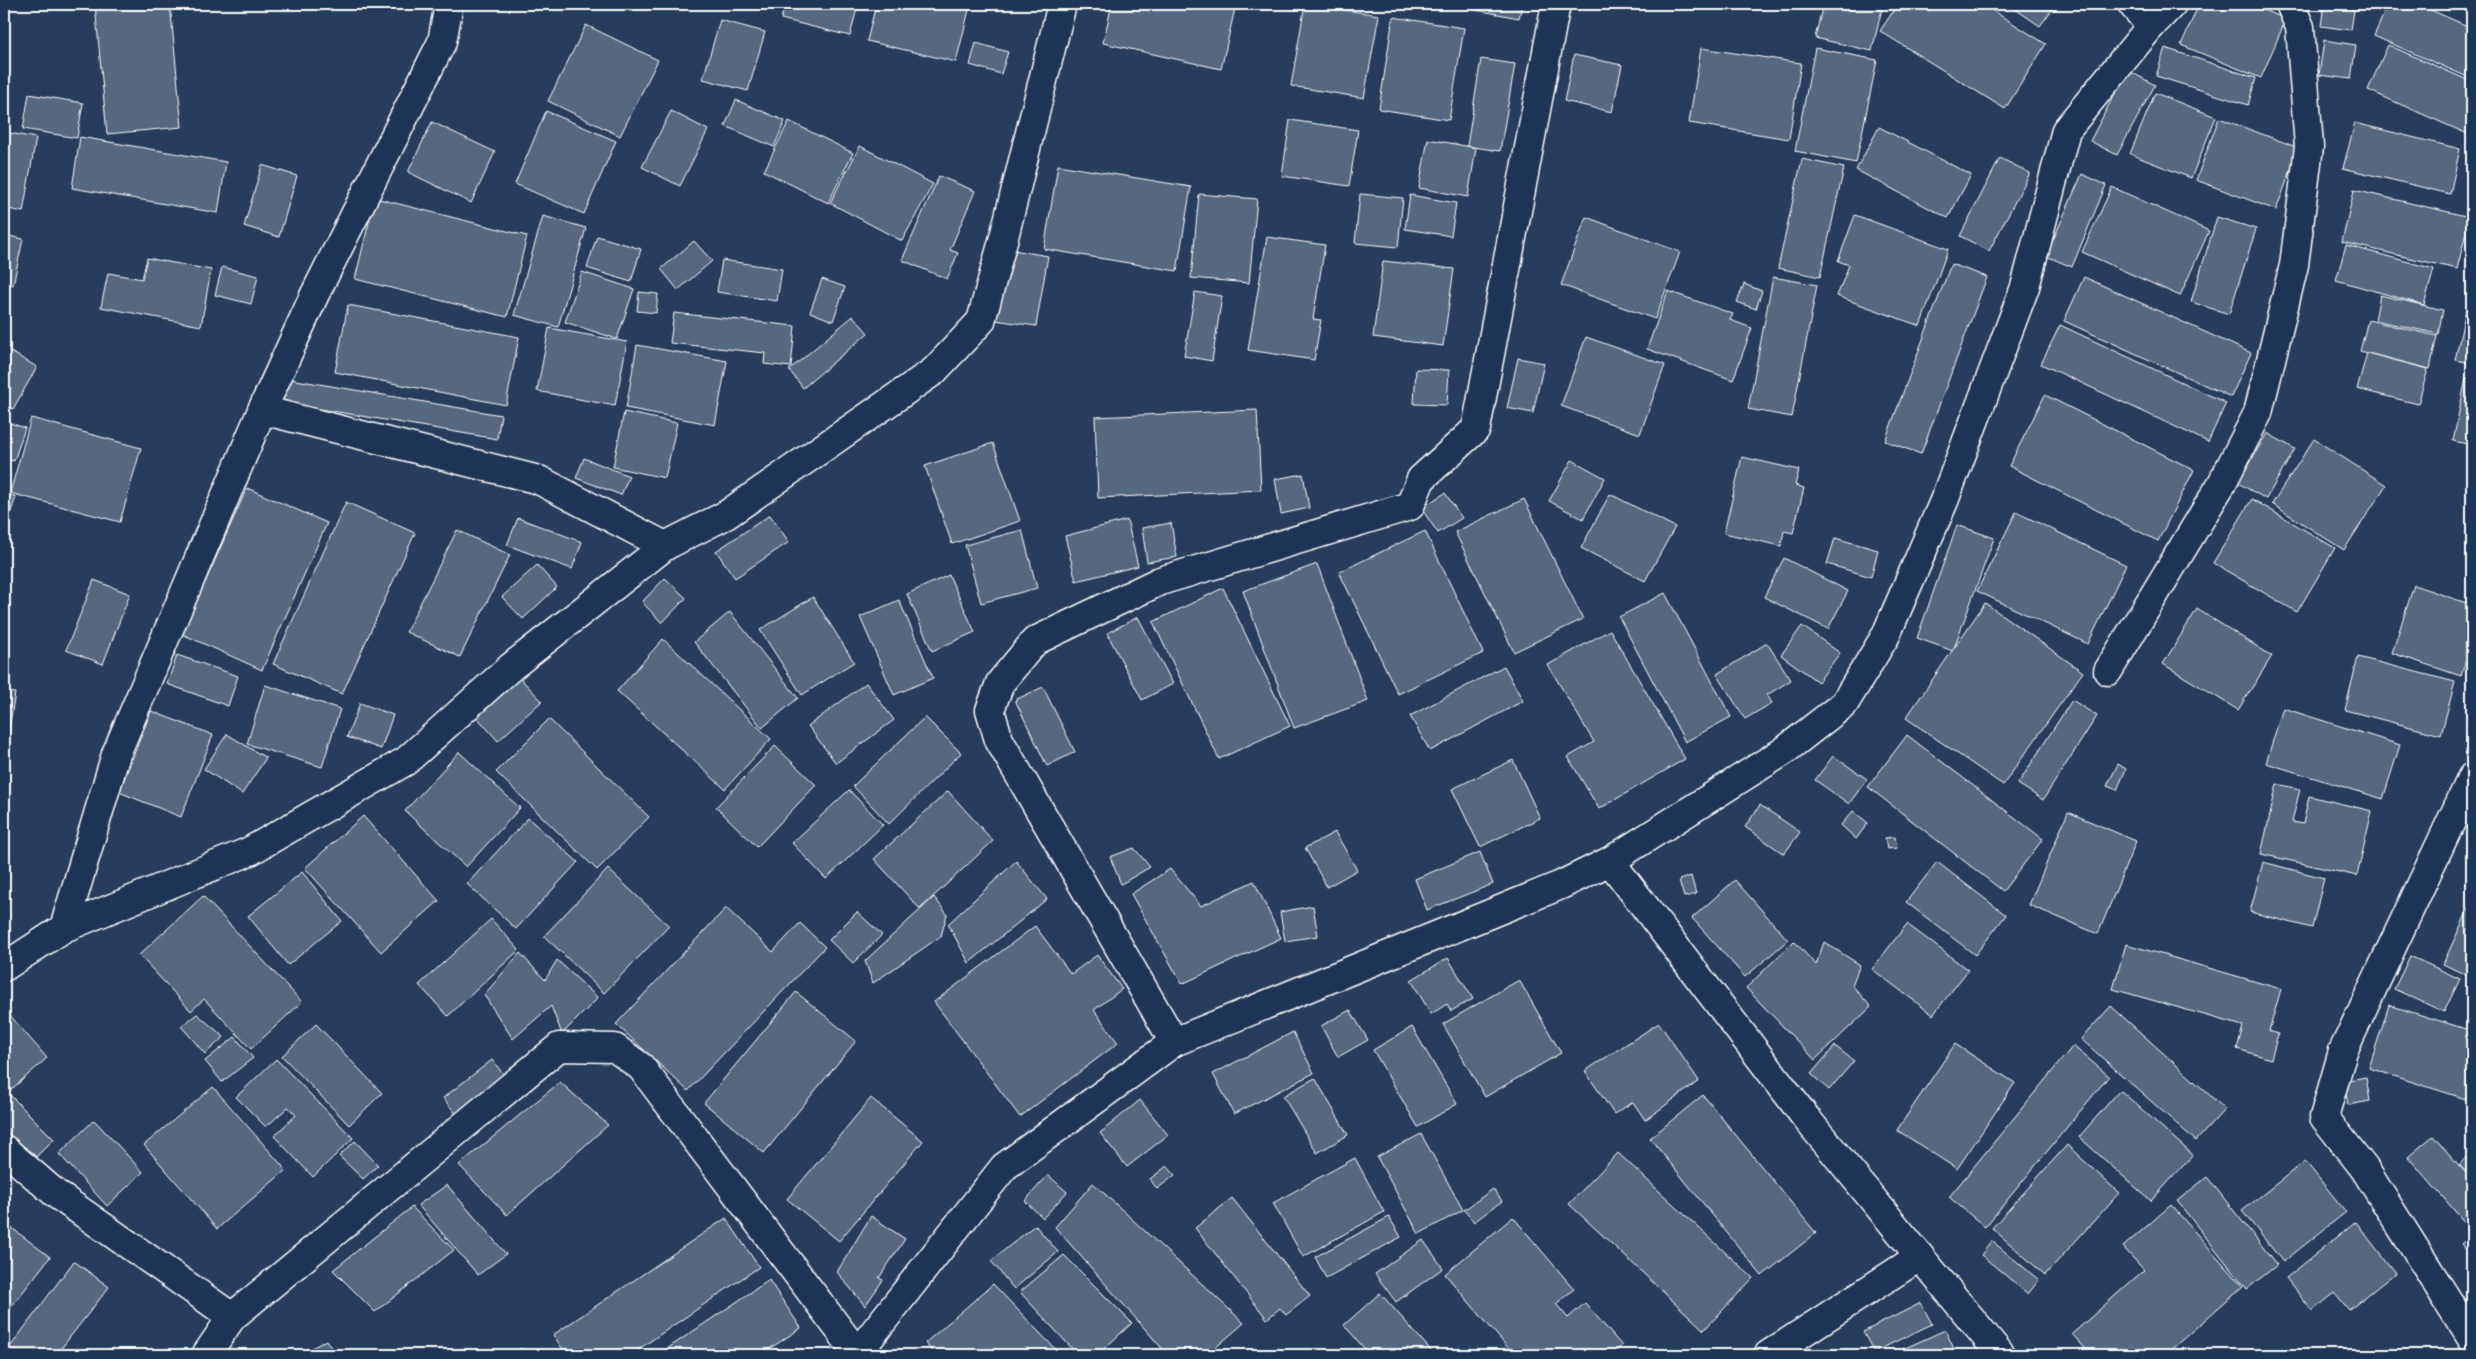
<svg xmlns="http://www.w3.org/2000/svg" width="2476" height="1359" font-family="Kalam,sans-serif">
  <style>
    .building { fill: #556781; stroke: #fff }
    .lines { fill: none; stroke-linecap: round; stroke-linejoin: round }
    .street-casing { stroke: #fff; stroke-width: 31 }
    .street { stroke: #1d3557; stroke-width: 28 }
  </style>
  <rect width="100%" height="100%" fill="#263d5e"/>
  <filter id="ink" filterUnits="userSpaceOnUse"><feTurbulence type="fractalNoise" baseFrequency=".02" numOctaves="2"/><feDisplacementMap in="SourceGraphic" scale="10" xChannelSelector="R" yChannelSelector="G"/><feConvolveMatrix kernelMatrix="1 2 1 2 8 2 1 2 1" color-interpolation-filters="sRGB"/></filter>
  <g filter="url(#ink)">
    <g class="building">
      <polygon points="95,4 170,4 182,127 107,134"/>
      <polygon points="785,4 858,4 850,36 781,19"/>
      <polygon points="876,4 959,4 970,6 956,62 867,41"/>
      <polygon points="1112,4 1236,4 1221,69 1103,43"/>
      <polygon points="1305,4 1379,15 1364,98 1291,86"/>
      <polygon points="1444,4 1522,4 1519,18"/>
      <polygon points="1823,4 1883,4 1872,51 1815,38"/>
      <polygon points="1898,4 1982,4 2046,44 2005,109 1880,31"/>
      <polygon points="2008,4 2056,4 2040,26"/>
      <polygon points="2199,4 2248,4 2286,19 2261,78 2181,45"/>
      <polygon points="2324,4 2355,4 2351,30 2321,26"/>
      <polygon points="2388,4 2417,4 2472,28 2472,79 2374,36"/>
      <polygon points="2457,4 2472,4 2472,11"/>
      <polygon points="1393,17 1464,28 1449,120 1379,109"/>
      <polygon points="720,20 765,32 748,91 703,79"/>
      <polygon points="586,25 658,60 620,136 548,101"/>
      <polygon points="2324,40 2356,45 2351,79 2319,75"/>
      <polygon points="976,43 1008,52 1001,74 970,65"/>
      <polygon points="2388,45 2472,82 2472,136 2368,90"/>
      <polygon points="1701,48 1801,63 1789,139 1689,123"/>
      <polygon points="1815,48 1877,60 1856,163 1795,151"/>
      <polygon points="2165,48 2256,78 2248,105 2156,76"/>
      <polygon points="1574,55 1622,65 1612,112 1564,101"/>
      <polygon points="1481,59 1515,64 1500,151 1467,146"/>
      <polygon points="2127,70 2155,85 2117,155 2090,141"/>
      <polygon points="2155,93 2216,117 2191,178 2130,154"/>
      <polygon points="29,94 83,103 77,138 23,129"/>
      <polygon points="736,100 785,121 774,147 725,126"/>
      <polygon points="546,111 616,141 584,214 515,184"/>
      <polygon points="671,111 708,130 680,186 642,167"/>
      <polygon points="2219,118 2299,148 2276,210 2196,180"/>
      <polygon points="1290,120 1358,130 1349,186 1282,176"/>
      <polygon points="789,121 853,153 828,203 764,171"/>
      <polygon points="432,122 495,152 471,203 408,172"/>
      <polygon points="2355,123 2460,149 2450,194 2343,168"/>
      <polygon points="1879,127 1971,175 1948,218 1856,170"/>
      <polygon points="4,132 36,138 23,212 4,208"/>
      <polygon points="80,137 226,162 218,213 72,188"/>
      <polygon points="1428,139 1476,148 1468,197 1419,188"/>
      <polygon points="860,146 933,184 902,241 830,203"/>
      <polygon points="2000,158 2030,173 1989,251 1960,236"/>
      <polygon points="1802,159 1844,168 1820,277 1778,268"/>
      <polygon points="262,165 297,176 279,237 244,226"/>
      <polygon points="1058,165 1191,187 1177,271 1044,249"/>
      <polygon points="2082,174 2106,185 2072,267 2046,256"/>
      <polygon points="939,176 975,191 950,250 958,253 947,279 902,260"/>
      <polygon points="2112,187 2209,231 2180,296 2082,252"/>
      <polygon points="2354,190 2470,217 2457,269 2342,242"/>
      <polygon points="1199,194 1257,199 1249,283 1191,278"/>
      <polygon points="1360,194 1403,198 1398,247 1355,243"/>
      <polygon points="1410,195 1456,203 1451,236 1405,229"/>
      <polygon points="375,198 527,236 507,317 355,279"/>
      <polygon points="1855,215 1948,249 1920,326 1837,296 1849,265 1838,261"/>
      <polygon points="543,216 586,228 558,327 514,315"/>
      <polygon points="1586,217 1680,252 1655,319 1561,285"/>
      <polygon points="2217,217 2256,229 2229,314 2191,302"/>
      <polygon points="4,235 23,239 13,285 4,283"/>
      <polygon points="597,236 641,249 631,282 587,268"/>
      <polygon points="1267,237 1325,245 1313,319 1321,320 1314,360 1248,350"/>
      <polygon points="694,241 712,261 678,290 661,269"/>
      <polygon points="2346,245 2434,269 2424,305 2336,280"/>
      <polygon points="1007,249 1048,256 1036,326 995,320"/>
      <polygon points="147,258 211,270 201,326 101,307 108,273 142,279"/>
      <polygon points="722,260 782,269 777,301 717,292"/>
      <polygon points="1383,261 1454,269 1443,346 1373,337"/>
      <polygon points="1951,264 1987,277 1921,454 1885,441"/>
      <polygon points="222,267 258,276 251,304 215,295"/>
      <polygon points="582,272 634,289 617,339 565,322"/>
      <polygon points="1773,277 1817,285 1792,417 1748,409"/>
      <polygon points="2084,277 2251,353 2231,397 2064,321"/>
      <polygon points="822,279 845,287 833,321 810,312"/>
      <polygon points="1744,284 1762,291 1756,309 1737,302"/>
      <polygon points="2471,287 2472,287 2472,363 2455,360"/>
      <polygon points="1668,291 1733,314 1730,320 1752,328 1733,380 1647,349"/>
      <polygon points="639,292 658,294 656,313 637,311"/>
      <polygon points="1195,292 1222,296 1212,361 1184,356"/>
      <polygon points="2380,295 2443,310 2438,334 2375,320"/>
      <polygon points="348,305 519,337 506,405 335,372"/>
      <polygon points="674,313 795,326 791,367 764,364 765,353 670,343"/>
      <polygon points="853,316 868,333 803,388 789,370"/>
      <polygon points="2368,320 2437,336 2430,369 2360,351"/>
      <polygon points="2060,325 2226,403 2208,442 2041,364"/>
      <polygon points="549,328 627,342 615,406 537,391"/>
      <polygon points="1586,337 1665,365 1640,434 1561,406"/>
      <polygon points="637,345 727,361 715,425 626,408"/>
      <polygon points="4,348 37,367 13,409 4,404"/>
      <polygon points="2367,353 2428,369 2418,404 2357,389"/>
      <polygon points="1518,358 1544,363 1533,413 1507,408"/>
      <polygon points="1416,369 1449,370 1447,405 1414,404"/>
      <polygon points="284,378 501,415 497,439 279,402"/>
      <polygon points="2466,378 2472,379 2472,445 2453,441"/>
      <polygon points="2045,395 2194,470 2158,541 2009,466"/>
      <polygon points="1257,410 1261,490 1098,498 1095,417"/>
      <polygon points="624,412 677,423 665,478 613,467"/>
      <polygon points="31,418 141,448 120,522 10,493"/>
      <polygon points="4,421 25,428 14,461 4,458"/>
      <polygon points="2267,433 2295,449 2266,499 2238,483"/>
      <polygon points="2314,439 2386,485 2344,550 2272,504"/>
      <polygon points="993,443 1020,521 952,544 925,466"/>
      <polygon points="1742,457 1799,470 1795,485 1804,488 1793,533 1784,531 1781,546 1724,533"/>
      <polygon points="584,458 629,476 621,495 576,478"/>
      <polygon points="1572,460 1605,478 1583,519 1549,501"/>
      <polygon points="1303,474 1309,508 1281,514 1275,479"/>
      <polygon points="247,488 327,523 262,670 182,634"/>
      <polygon points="4,493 16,497 7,523 4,522"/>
      <polygon points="1445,493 1462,518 1438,533 1421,508"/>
      <polygon points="1610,494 1675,527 1645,581 1581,548"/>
      <polygon points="1524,499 1583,619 1514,652 1455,532"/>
      <polygon points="2252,499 2335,548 2297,612 2213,563"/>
      <polygon points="346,502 415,533 342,694 273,664"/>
      <polygon points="2016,512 2126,565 2088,644 1977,591"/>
      <polygon points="770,515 789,542 735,578 716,551"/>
      <polygon points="518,518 582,542 572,569 507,545"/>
      <polygon points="1127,520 1138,566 1076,581 1065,536"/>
      <polygon points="1171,523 1177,557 1147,562 1142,528"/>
      <polygon points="1957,525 1994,538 1953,651 1917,638"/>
      <polygon points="457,530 510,555 460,657 406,632"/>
      <polygon points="1022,530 1037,588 981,603 965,545"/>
      <polygon points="1425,531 1483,653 1398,694 1339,572"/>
      <polygon points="1835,538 1878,550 1871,577 1827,564"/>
      <polygon points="1784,558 1848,591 1828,629 1764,597"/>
      <polygon points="1317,564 1368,701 1294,728 1243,591"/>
      <polygon points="537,565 557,587 523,619 502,597"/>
      <polygon points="949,575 975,632 932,651 907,594"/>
      <polygon points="665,578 686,598 662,623 642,602"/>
      <polygon points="94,580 130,594 103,664 66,650"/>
      <polygon points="2414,585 2472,605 2472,641 2461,676 2392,653"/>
      <polygon points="1223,588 1290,726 1219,759 1153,622"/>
      <polygon points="1665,593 1731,717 1685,742 1619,617"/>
      <polygon points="813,597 854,662 802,695 760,630"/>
      <polygon points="899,600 933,678 894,695 860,617"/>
      <polygon points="1985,603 2083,672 2003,785 1906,718"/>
      <polygon points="2197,609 2272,656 2238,710 2163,664"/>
      <polygon points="730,612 798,698 762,728 694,642"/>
      <polygon points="1138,617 1173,684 1142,700 1107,633"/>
      <polygon points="1802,626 1840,653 1818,682 1781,655"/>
      <polygon points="1610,630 1685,759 1599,809 1568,757 1594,742 1548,665"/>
      <polygon points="663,639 771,739 725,789 617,691"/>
      <polygon points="1767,643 1791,680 1767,695 1772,703 1745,719 1717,674"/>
      <polygon points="177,655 238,676 228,706 167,684"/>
      <polygon points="2358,657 2455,682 2441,735 2345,710"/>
      <polygon points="1504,666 1523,701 1430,751 1410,716"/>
      <polygon points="518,676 542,701 498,741 475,715"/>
      <polygon points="866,683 894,720 836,763 808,726"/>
      <polygon points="265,685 340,709 322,767 247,744"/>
      <polygon points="1043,687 1075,752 1047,766 1015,700"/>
      <polygon points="4,691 15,693 7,742 4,741"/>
      <polygon points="2072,700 2097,716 2043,800 2018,784"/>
      <polygon points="360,703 393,715 381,749 347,737"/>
      <polygon points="2283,708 2400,745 2383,799 2266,763"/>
      <polygon points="151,711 213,735 181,817 119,792"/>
      <polygon points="925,717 961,753 889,824 853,786"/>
      <polygon points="549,719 649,817 597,870 496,772"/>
      <polygon points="227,734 266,758 242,794 204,769"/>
      <polygon points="1907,735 2043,839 2003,891 1868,787"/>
      <polygon points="775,746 816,785 757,847 716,807"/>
      <polygon points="459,752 520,808 466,867 405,811"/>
      <polygon points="1833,756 1867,779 1849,804 1815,780"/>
      <polygon points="1513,760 1540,818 1480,847 1452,789"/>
      <polygon points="2118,764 2126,769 2117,790 2107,786"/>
      <polygon points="2277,784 2300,789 2292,822 2303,824 2309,796 2372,811 2357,876 2261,854"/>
      <polygon points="849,790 883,825 826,879 792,843"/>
      <polygon points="948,791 993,841 920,909 874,859"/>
      <polygon points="1760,805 1800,832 1784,854 1745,827"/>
      <polygon points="1853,811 1868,823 1856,839 1841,825"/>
      <polygon points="2068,812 2136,841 2098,934 2029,905"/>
      <polygon points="363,816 439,901 381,952 305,868"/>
      <polygon points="528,818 578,862 516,929 467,884"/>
      <polygon points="1335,832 1357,870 1327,887 1305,848"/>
      <polygon points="1895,837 1897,848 1887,849 1885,838"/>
      <polygon points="1134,848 1150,867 1121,884 1110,857"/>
      <polygon points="1480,852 1493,884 1427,910 1415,879"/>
      <polygon points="1016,861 1047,899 969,963 948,924"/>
      <polygon points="1937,862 2006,915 1975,955 1906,902"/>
      <polygon points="2263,862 2324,878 2312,928 2250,912"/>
      <polygon points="608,869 669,926 604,993 544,936"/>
      <polygon points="1170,869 1201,906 1254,881 1281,938 1182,984 1131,894"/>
      <polygon points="302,872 342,921 288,965 248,916"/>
      <polygon points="1691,876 1696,894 1684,897 1679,880"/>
      <polygon points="1735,880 1788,940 1745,977 1692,918"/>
      <polygon points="203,896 302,1002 251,1049 204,999 191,1011 139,955"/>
      <polygon points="934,897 947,914 941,936 873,983 865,961"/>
      <polygon points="1313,906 1318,936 1285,941 1280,912"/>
      <polygon points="726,908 773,952 800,923 825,947 688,1091 616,1024"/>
      <polygon points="2469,908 2472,910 2472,978 2443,964"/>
      <polygon points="857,912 882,935 853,963 829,940"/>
      <polygon points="491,919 519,950 448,1016 419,985"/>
      <polygon points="1907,924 1968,970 1933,1015 1872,969"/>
      <polygon points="1035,926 1071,974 1097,955 1122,989 1094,1010 1118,1043 1020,1117 934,1002"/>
      <polygon points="1794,941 1816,965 1824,942 1860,965 1852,985 1871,1007 1815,1060 1746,988"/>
      <polygon points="2126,944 2281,989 2269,1031 2278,1034 2271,1059 2237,1049 2243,1026 2113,989"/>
      <polygon points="520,953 545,980 557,960 598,998 562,1034 551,1006 513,1039 484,995"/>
      <polygon points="2410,956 2460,979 2444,1012 2394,989"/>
      <polygon points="1448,958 1473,999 1451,1011 1447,1004 1431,1014 1411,980"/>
      <polygon points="1519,980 1561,1053 1485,1097 1443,1024"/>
      <polygon points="796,992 856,1041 764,1153 704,1103"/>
      <polygon points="2389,1005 2472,1031 2472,1101 2369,1068"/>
      <polygon points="2111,1006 2225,1109 2196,1141 2081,1039"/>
      <polygon points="1350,1010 1368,1040 1338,1057 1321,1026"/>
      <polygon points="8,1013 47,1058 4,1096 4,1017"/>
      <polygon points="197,1014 224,1037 205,1054 181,1026"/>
      <polygon points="1659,1023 1699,1081 1645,1120 1633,1102 1614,1114 1585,1071"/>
      <polygon points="316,1024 382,1093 349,1125 282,1056"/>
      <polygon points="1412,1027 1457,1104 1418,1127 1373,1050"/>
      <polygon points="1293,1032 1314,1073 1234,1114 1213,1074"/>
      <polygon points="235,1037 253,1058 222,1082 205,1061"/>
      <polygon points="1955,1044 2015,1083 1957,1169 1897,1130"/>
      <polygon points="1835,1046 1854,1061 1829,1090 1811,1074"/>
      <polygon points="2073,1046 2109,1076 1985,1227 1949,1197"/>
      <polygon points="276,1059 353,1138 313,1177 274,1136 296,1115 288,1107 266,1127 236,1097"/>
      <polygon points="492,1060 506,1077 457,1115 443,1098"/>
      <polygon points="2366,1077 2370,1101 2348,1105 2344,1081"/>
      <polygon points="1315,1078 1348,1135 1317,1153 1283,1096"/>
      <polygon points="560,1082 608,1125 507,1215 459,1165"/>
      <polygon points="213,1087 286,1170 217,1229 144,1145"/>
      <polygon points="2120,1090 2193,1155 2151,1201 2079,1137"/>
      <polygon points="10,1095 54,1139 33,1160 4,1130 4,1102"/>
      <polygon points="1703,1095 1816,1233 1762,1276 1650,1138"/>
      <polygon points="871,1098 923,1141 839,1241 787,1199"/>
      <polygon points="1140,1100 1168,1135 1127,1167 1100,1133"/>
      <polygon points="94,1120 143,1172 107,1206 59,1154"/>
      <polygon points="1421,1134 1463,1210 1419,1234 1377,1157"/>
      <polygon points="2433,1136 2472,1180 2472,1218 2466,1224 2408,1157"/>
      <polygon points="355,1141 378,1165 363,1179 339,1156"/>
      <polygon points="2067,1145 2119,1193 2045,1275 1992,1228"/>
      <polygon points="2472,1151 2472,1177 2459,1165"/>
      <polygon points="1618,1153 1753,1278 1704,1330 1569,1204"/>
      <polygon points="1355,1158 1384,1212 1303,1257 1273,1203"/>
      <polygon points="2305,1161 2346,1212 2283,1262 2242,1211"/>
      <polygon points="1167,1166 1175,1175 1157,1189 1150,1179"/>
      <polygon points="1048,1175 1067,1192 1043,1218 1025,1201"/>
      <polygon points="2207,1177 2277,1265 2247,1289 2177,1201"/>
      <polygon points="1093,1183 1244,1323 1207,1355 1168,1355 1055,1227"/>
      <polygon points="447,1185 506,1254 478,1275 418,1205"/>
      <polygon points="1493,1189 1502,1201 1474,1222 1464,1210"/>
      <polygon points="1232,1198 1310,1296 1286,1315 1280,1308 1267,1319 1195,1228"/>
      <polygon points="2171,1205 2243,1286 2165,1355 2091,1355 2072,1334 2144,1270 2123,1247"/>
      <polygon points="412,1207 454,1250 375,1312 333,1270"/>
      <polygon points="871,1216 905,1239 879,1278 883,1280 865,1306 837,1272"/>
      <polygon points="1389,1217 1401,1237 1326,1278 1315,1257"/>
      <polygon points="1513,1217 1574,1289 1556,1304 1568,1318 1585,1303 1622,1346 1611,1355 1514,1355 1445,1274"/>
      <polygon points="726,1218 759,1267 630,1355 567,1355 553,1335"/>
      <polygon points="4,1222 50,1257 5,1315 4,1313"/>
      <polygon points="2356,1222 2395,1273 2349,1310 2335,1293 2312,1311 2286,1278"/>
      <polygon points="1035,1225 1058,1252 1014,1289 991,1261"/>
      <polygon points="2472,1234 2472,1256 2461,1244"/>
      <polygon points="1423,1240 1443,1268 1396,1302 1375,1274"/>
      <polygon points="1992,1241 2039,1280 2028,1294 1981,1255"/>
      <polygon points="1064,1255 1132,1323 1097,1355 1078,1355 1020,1292"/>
      <polygon points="74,1261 109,1287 56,1355 4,1355"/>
      <polygon points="769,1280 801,1328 760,1355 658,1355"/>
      <polygon points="993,1284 1061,1355 935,1355 925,1343"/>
      <polygon points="1380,1293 1435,1355 1370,1355 1344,1325"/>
      <polygon points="1921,1303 1932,1324 1874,1352 1863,1332"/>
      <polygon points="1945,1330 1957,1355 1890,1355"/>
      <polygon points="326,1340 336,1355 300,1355"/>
      <polygon points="521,1348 527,1355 515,1355"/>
    </g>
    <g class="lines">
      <defs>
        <g id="street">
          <polyline points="2132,4 2151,26"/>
          <polyline points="262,410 539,480 665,546"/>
          <polyline points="2108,671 2221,485 2258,413 2294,265 2309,147 2300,27 2290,4"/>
          <polyline points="2472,777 2343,1051 2324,1117 2364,1168 2472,1339"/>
          <polyline points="1610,861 1806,1118 2001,1355"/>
          <polyline points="64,928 116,754 262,410 314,296 442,42 449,4"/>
          <polyline points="4,967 64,928 250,851 406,761 511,667 665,546 726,515 934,371 981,321 1004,237 1062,4"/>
          <polyline points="1174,1042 999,740 990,710 1000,683 1035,641 1160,581 1410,506 1421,479 1476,429 1556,4"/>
          <polyline points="4,1149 56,1194 232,1317"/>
          <polyline points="206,1355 232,1317 559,1047 615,1048 641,1067 857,1353"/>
          <polyline points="856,1355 1004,1167 1174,1042 1561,885 1610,861 1784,751 1844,704 1886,635 1944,501 2025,287 2066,130 2151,26 2172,4"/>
          <polyline points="1768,1355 1919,1257"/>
        </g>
      </defs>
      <use href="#street" class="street-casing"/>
      <use href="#street" class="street"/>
    </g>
  </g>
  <rect width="2476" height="1359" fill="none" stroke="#1d3557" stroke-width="20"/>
  <rect x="10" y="10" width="2456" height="1339" fill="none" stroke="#fff" stroke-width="2" filter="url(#ink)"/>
</svg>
